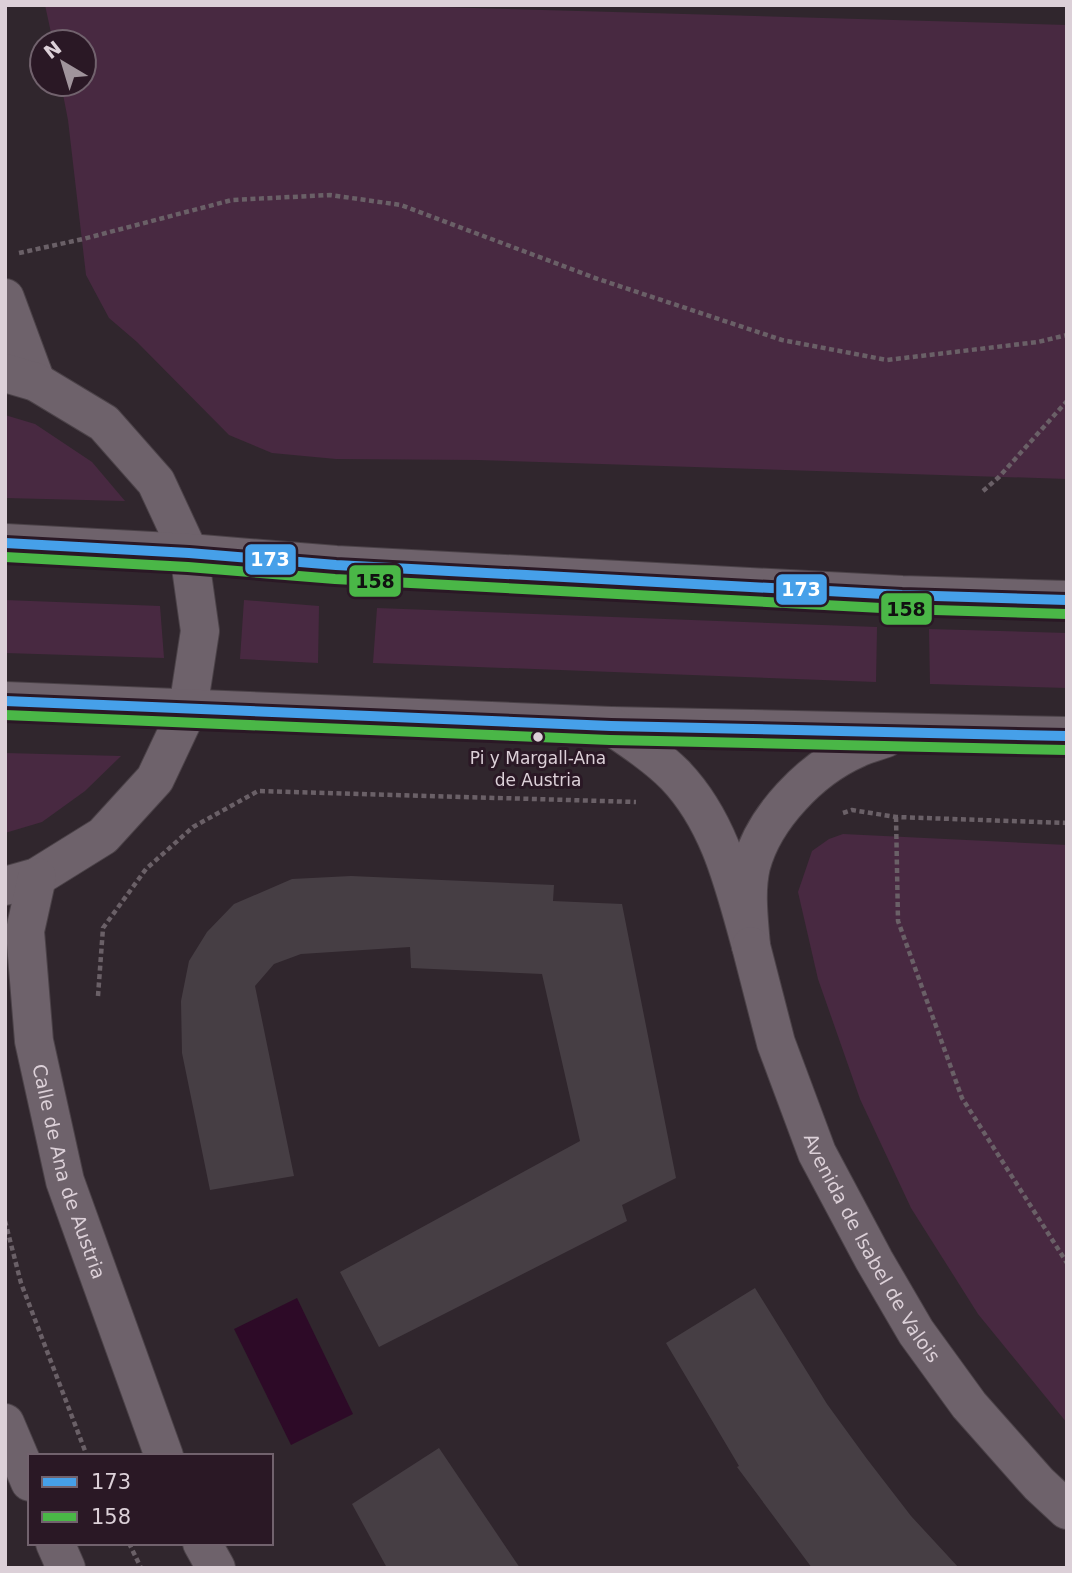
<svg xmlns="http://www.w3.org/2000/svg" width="1072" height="1573" font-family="'DejaVu Sans',sans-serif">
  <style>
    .green { fill: #482941 }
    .water { fill: #2d0a27 }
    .building { fill: #463e44 }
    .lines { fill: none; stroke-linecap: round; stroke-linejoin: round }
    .minor-casing { stroke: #4b4248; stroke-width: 40 }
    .path { stroke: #6a6067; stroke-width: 4.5; stroke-dasharray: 5 3.5; stroke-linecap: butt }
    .minor { stroke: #6e626b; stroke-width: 38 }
    .bus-1-casing { stroke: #2a1825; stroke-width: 16 }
    .bus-2-casing { stroke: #2a1825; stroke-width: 16 }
    .bus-1 { stroke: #46a0e9; stroke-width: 10 }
    .bus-2 { stroke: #4ab747; stroke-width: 10 }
    .bus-dot { fill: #dcd0d8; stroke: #2a1825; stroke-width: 2.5 }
    .labels { text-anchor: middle; stroke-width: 6; stroke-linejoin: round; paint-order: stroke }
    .bus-label { font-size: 17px; fill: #dcd0d8; stroke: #2a1825 }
    .street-label { font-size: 19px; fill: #dcd0d8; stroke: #2a1825 }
    .line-badge { stroke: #2a1825; stroke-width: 2.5 }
    .badge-label { font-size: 19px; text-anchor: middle; font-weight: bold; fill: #fff }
    .pale-badge-label { font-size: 19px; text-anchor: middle; font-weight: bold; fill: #111 }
  </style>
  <rect width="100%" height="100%" fill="#30262d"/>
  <g class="green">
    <polygon points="45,5 368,5 1067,25 1067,479 478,460 336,459 272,453 229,435 137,342 109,318 86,275 68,120 61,84 84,84 84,42 53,42"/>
    <polygon points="5,415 35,424 92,462 125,501 5,498"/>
    <polygon points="5,600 160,606 164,658 5,653"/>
    <polygon points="244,600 319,606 318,663 240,659"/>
    <polygon points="377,608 877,627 876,682 373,663"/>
    <polygon points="929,629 1067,633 1067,688 930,684"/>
    <polygon points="5,753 121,756 85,791 42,822 5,833"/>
    <polygon points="843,834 1067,845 1067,1423 978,1314 911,1208 860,1099 818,979 798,892 812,851 829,839"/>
  </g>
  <polygon class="water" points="297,1298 353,1414 291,1445 234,1329"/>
  <g class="building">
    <polygon points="351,876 554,885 553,901 622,904 676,1178 622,1205 627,1221 379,1347 340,1272 580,1141 542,974 411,968 410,947 301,954 274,964 255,986 294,1176 210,1190 182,1053 181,1001 189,961 207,932 234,904 292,879"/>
    <polygon points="755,1288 827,1404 867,1459 911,1516 959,1568 812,1568 737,1467 739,1466 666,1343"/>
    <polygon points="439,1448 520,1568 387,1568 352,1504"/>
  </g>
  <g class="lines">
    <defs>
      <g id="minor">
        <polyline points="5,298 36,382"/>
        <polyline points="5,373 36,382 104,423 156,482 189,553 200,631 188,709 155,779 103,836 37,877 5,886"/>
        <polyline points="5,543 189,553 336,565 902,595 1067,600"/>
        <polyline points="5,701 611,726 1067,736"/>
        <path d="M611,726C633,741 656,756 675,775C720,822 734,885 751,946C749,920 745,892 751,866C764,817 811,769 856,749C865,744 876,742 886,738"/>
        <path id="s1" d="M37,877L25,931L34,1041L65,1181L164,1456"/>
        <path id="s2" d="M751,946L776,1043L817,1153L874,1260L916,1332L969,1405L1039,1484L1067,1510"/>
        <polyline points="5,1423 30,1482"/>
        <polyline points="55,1543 66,1568"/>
        <polyline points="202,1543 216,1568"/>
      </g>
    </defs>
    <use href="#minor" class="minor-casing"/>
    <g class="path">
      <polyline points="19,253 83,239 232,200 330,195 401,205 595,278 782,340 887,360 1038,342 1067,335"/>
      <polyline points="983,491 999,477 1067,401"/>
      <polyline points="843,813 852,810 896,817 1067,823"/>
      <polyline points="896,817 898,921 962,1098 1067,1263"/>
      <polyline points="98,996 103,928 146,869 193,827 258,791 636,802"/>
      <polyline points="5,1221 21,1283 87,1456"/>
      <polyline points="129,1543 141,1568"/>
    </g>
    <use href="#minor" class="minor"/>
    <defs>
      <g id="bus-1">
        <polyline points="5,543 189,553 336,565 902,595 1067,600"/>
        <polyline points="5,701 611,726 1067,736"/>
      </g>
      <g id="bus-2">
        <polyline points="5,557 188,567 335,579 901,609 1067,614"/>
        <polyline points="5,715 610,740 1067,750"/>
      </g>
    </defs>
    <use href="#bus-1" class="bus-1-casing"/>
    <use href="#bus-2" class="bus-2-casing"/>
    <use href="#bus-1" class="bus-1"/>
    <use href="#bus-2" class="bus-2"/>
  </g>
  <circle class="bus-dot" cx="538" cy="737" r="6"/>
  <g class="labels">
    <g class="bus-label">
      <text x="538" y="764">Pi y Margall-Ana<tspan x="538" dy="22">de Austria</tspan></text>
    </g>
    <g class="street-label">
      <text dy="7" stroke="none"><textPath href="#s1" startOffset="301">Calle de Ana de Austria</textPath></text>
      <text dy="7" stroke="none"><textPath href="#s2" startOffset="327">Avenida de Isabel de Valois</textPath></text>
    </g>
  </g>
  <g class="line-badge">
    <rect x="244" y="543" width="53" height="33" rx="7" fill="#46a0e9"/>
    <rect x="348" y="564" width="54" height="34" rx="7" fill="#4ab747"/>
    <rect x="775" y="573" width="53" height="33" rx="7" fill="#46a0e9"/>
    <rect x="880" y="592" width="53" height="34" rx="7" fill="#4ab747"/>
  </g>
  <g class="badge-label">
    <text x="270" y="566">173</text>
    <text x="801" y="596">173</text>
  </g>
  <g class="pale-badge-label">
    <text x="375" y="588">158</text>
    <text x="906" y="616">158</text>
  </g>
  <rect width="1072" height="1573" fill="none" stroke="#dcd0d8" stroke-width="14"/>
  <rect x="28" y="1454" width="245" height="91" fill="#2a1825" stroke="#71626d" stroke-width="2"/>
  <rect x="42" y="1477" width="35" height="10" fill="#46a0e9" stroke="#71626d" stroke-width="2"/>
  <text x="91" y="1489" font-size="21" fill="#dcd0d8">173</text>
  <rect x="42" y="1512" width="35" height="10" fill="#4ab747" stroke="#71626d" stroke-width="2"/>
  <text x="91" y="1524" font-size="21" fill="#dcd0d8">158</text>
  <g transform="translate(63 63) rotate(322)"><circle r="33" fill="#2a1825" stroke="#71626d" stroke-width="2"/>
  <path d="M0-5L12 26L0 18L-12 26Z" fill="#a0949c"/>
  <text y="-10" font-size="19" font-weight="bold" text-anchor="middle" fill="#dcd0d8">N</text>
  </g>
</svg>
